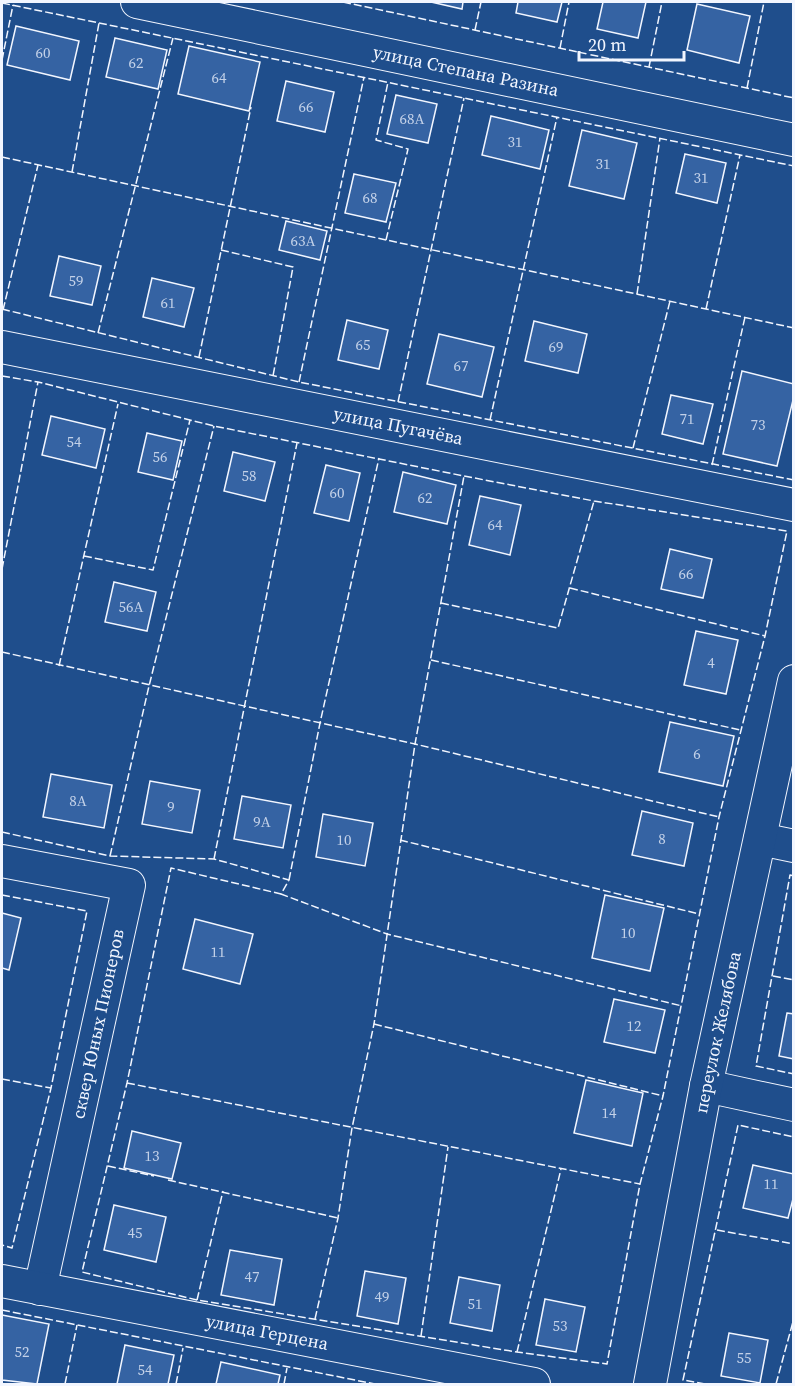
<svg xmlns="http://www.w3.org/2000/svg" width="795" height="1386" font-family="'Source Serif 4',serif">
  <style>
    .building { fill: #3563a3; stroke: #f2f6ff; stroke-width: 1.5 }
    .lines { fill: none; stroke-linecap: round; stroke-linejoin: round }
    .street-casing { stroke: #f2f6ff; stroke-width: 34 }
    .street { stroke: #1f4e8c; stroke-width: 32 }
    .fence { stroke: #f2f6ff; stroke-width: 1.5; stroke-dasharray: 8 3; stroke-linecap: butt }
    .labels { text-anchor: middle; stroke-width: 4.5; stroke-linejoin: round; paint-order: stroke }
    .number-label { font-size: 15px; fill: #c3d1e8 }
    .street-label { font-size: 18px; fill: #f2f6ff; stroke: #1f4e8c }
  </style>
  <rect width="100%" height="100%" fill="#1f4e8c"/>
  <g class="building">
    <polygon points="431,2 463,2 462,9"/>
    <polygon points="518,2 562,2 557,22 516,13"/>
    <polygon points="603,2 646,2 638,38 597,29"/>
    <polygon points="697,4 750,16 739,63 687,50"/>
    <polygon points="16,26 79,41 70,80 7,65"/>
    <polygon points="115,38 167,50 158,89 106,77"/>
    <polygon points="189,46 260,62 249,111 178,94"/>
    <polygon points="286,81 334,92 325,132 277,121"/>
    <polygon points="396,95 437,104 428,143 387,134"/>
    <polygon points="491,116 549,130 540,169 482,155"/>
    <polygon points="582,130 637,143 624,199 569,186"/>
    <polygon points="685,154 726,163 717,203 676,193"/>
    <polygon points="354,174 396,183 386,222 345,213"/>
    <polygon points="286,221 327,231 320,260 279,250"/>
    <polygon points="59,256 101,266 92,305 50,296"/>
    <polygon points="152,278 194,288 184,327 143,317"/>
    <polygon points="347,320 388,330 379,369 338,360"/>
    <polygon points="534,321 587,334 578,373 525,361"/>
    <polygon points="439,334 494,347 482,397 427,384"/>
    <polygon points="742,371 794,384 794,396 777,466 723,454"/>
    <polygon points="671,395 713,404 703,444 662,434"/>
    <polygon points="51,416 105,429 96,468 42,455"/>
    <polygon points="147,433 182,441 173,480 138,472"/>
    <polygon points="233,452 275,462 265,501 224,491"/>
    <polygon points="326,465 360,473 349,521 314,513"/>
    <polygon points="403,472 456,485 447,524 394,512"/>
    <polygon points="480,496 521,505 510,555 469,545"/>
    <polygon points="670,549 712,559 703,598 661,589"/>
    <polygon points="114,582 156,592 147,631 105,622"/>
    <polygon points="696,631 738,640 726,694 684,685"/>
    <polygon points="670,722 734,736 723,786 659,772"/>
    <polygon points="51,774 112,785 104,828 43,817"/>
    <polygon points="150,781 200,790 192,833 142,824"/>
    <polygon points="242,796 291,805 283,848 234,839"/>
    <polygon points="642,811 693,823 684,866 632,855"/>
    <polygon points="323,814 373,823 365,866 316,857"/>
    <polygon points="605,895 664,908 650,971 592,958"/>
    <polygon points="2,913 21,918 9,970 2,968"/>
    <polygon points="195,919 253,934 240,984 183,969"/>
    <polygon points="614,999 665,1010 655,1053 604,1042"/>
    <polygon points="787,1013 794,1014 794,1059 779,1056"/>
    <polygon points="586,1080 643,1093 632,1146 574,1133"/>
    <polygon points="132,1131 181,1143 172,1179 124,1168"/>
    <polygon points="753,1165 794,1174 794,1195 788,1218 743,1208"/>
    <polygon points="114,1205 166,1217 156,1262 104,1250"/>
    <polygon points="230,1250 282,1259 274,1305 221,1295"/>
    <polygon points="365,1271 406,1278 398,1324 357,1316"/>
    <polygon points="459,1277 500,1285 492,1331 450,1323"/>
    <polygon points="545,1299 585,1307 576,1352 536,1345"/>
    <polygon points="2,1315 49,1324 37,1384 2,1380"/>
    <polygon points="729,1333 768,1340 760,1383 721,1376"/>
    <polygon points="125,1345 174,1355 168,1384 117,1384"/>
    <polygon points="221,1362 280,1375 278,1384 216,1384"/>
  </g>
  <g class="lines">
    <defs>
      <g id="street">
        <path id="s1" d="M137,2L794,140"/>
        <path id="s2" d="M2,347L794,505"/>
        <polyline points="760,839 794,846"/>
        <polyline points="2,861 129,885 40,1289"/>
        <polyline points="706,1086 794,1105"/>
        <path id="s3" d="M2,1281L534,1384"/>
        <path id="s4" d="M650,1384L706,1086L794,681"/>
      </g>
    </defs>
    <use href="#street" class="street-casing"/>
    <use href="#street" class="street"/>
    <g class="fence">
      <polyline points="343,2 794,98"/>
      <polyline points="2,3 794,166"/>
      <polyline points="475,30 481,2"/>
      <polyline points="560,48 569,2"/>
      <polyline points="2,60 13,5"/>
      <polyline points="649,67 662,2"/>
      <polyline points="747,88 764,2"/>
      <polyline points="2,157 794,328"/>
      <polyline points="72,172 99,23"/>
      <polyline points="386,240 408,149 376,140 388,82"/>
      <polyline points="221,250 293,267 273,376"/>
      <polyline points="637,294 660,138"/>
      <polyline points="2,309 299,382 794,480"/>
      <polyline points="706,309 740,155"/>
      <polyline points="3,310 38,165"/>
      <polyline points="98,333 173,38"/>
      <polyline points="199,357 251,107"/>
      <polyline points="2,376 38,382 214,426 464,476 594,501 787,531 765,636 719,817 663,1096 640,1184 607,1364 517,1352 197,1300 82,1272 127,1083 171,868 281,894"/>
      <polyline points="299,382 364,77"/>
      <polyline points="398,402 464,98"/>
      <polyline points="490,420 557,117"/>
      <polyline points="633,448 670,301"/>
      <polyline points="712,465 745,317"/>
      <polyline points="84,556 153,570 190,420"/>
      <polyline points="2,569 38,382"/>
      <polyline points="570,588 765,636"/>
      <polyline points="441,603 558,628 594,501"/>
      <polyline points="2,652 415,744 719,817"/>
      <polyline points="431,660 740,730"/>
      <polyline points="59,666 118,404"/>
      <polyline points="2,832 110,856 214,859 289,880 281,894 387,934 682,1006"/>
      <polyline points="400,840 699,914"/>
      <polyline points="110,856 149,686 214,426"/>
      <polyline points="214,859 297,443"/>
      <polyline points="794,876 790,875 756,1066 794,1074"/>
      <polyline points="289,880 320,723 379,458"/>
      <polyline points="2,895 87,911 51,1088 12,1248 2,1245"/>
      <polyline points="773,976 794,980"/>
      <polyline points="374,1024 663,1096"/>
      <polyline points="2,1079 51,1088"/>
      <polyline points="127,1083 640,1184"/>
      <polyline points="108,1166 154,1176"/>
      <polyline points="168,1180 338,1218"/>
      <polyline points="717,1230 794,1244"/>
      <polyline points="197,1300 223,1191"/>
      <polyline points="2,1310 375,1384"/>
      <polyline points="315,1319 338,1218 352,1128 374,1024 415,744 464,476"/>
      <polyline points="421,1336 448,1147"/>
      <polyline points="517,1352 561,1169"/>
      <polyline points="65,1384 77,1325"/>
      <polyline points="176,1384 183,1348"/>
      <polyline points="284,1384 287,1368"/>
      <polyline points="705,1384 683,1380 738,1125 794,1137"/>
      <polyline points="776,1384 794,1318"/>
    </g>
  </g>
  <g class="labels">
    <g class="number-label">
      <text x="43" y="58">60</text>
      <text x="136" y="68">62</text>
      <text x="219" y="83">64</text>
      <text x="306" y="112">66</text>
      <text x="412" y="124">68А</text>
      <text x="515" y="147">31</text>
      <text x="603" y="169">31</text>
      <text x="701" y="183">31</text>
      <text x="370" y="203">68</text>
      <text x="303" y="246">63А</text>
      <text x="76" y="286">59</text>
      <text x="168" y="308">61</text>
      <text x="363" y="350">65</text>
      <text x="556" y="352">69</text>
      <text x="461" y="371">67</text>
      <text x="687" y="424">71</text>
      <text x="758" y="430">73</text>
      <text x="74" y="447">54</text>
      <text x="160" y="462">56</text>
      <text x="249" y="481">58</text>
      <text x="337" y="498">60</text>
      <text x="425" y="503">62</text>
      <text x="495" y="530">64</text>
      <text x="686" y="579">66</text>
      <text x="131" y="612">56А</text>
      <text x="711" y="668">4</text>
      <text x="697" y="759">6</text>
      <text x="78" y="806">8А</text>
      <text x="171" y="812">9</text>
      <text x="262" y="827">9А</text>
      <text x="662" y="844">8</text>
      <text x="344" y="845">10</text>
      <text x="628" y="938">10</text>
      <text x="218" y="957">11</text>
      <text x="634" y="1031">12</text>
      <text x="609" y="1118">14</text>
      <text x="152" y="1161">13</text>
      <text x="771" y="1189">11</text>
      <text x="135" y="1238">45</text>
      <text x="252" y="1282">47</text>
      <text x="382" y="1302">49</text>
      <text x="475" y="1309">51</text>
      <text x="560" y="1331">53</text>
      <text x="22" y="1357">52</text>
      <text x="744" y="1363">55</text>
      <text x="145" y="1375">54</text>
    </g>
    <g class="street-label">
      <text dy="6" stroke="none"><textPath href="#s1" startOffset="336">улица Степана Разина</textPath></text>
      <text dy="6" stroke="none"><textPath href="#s2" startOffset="404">улица Пугачёва</textPath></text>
      <text transform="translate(98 1024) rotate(-78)" y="6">сквер Юных Пионеров</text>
      <text dy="6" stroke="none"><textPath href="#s4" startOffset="358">переулок Желябова</textPath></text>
      <text dy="6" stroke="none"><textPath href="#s3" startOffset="270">улица Герцена</textPath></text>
    </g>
  </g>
  <rect width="795" height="1386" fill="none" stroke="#f2f6ff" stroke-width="6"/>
  <path d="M579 51v9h105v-9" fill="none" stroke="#f2f6ff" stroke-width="3"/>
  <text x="588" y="51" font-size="18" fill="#f2f6ff" stroke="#1f4e8c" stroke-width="4.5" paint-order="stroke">20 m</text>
</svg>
